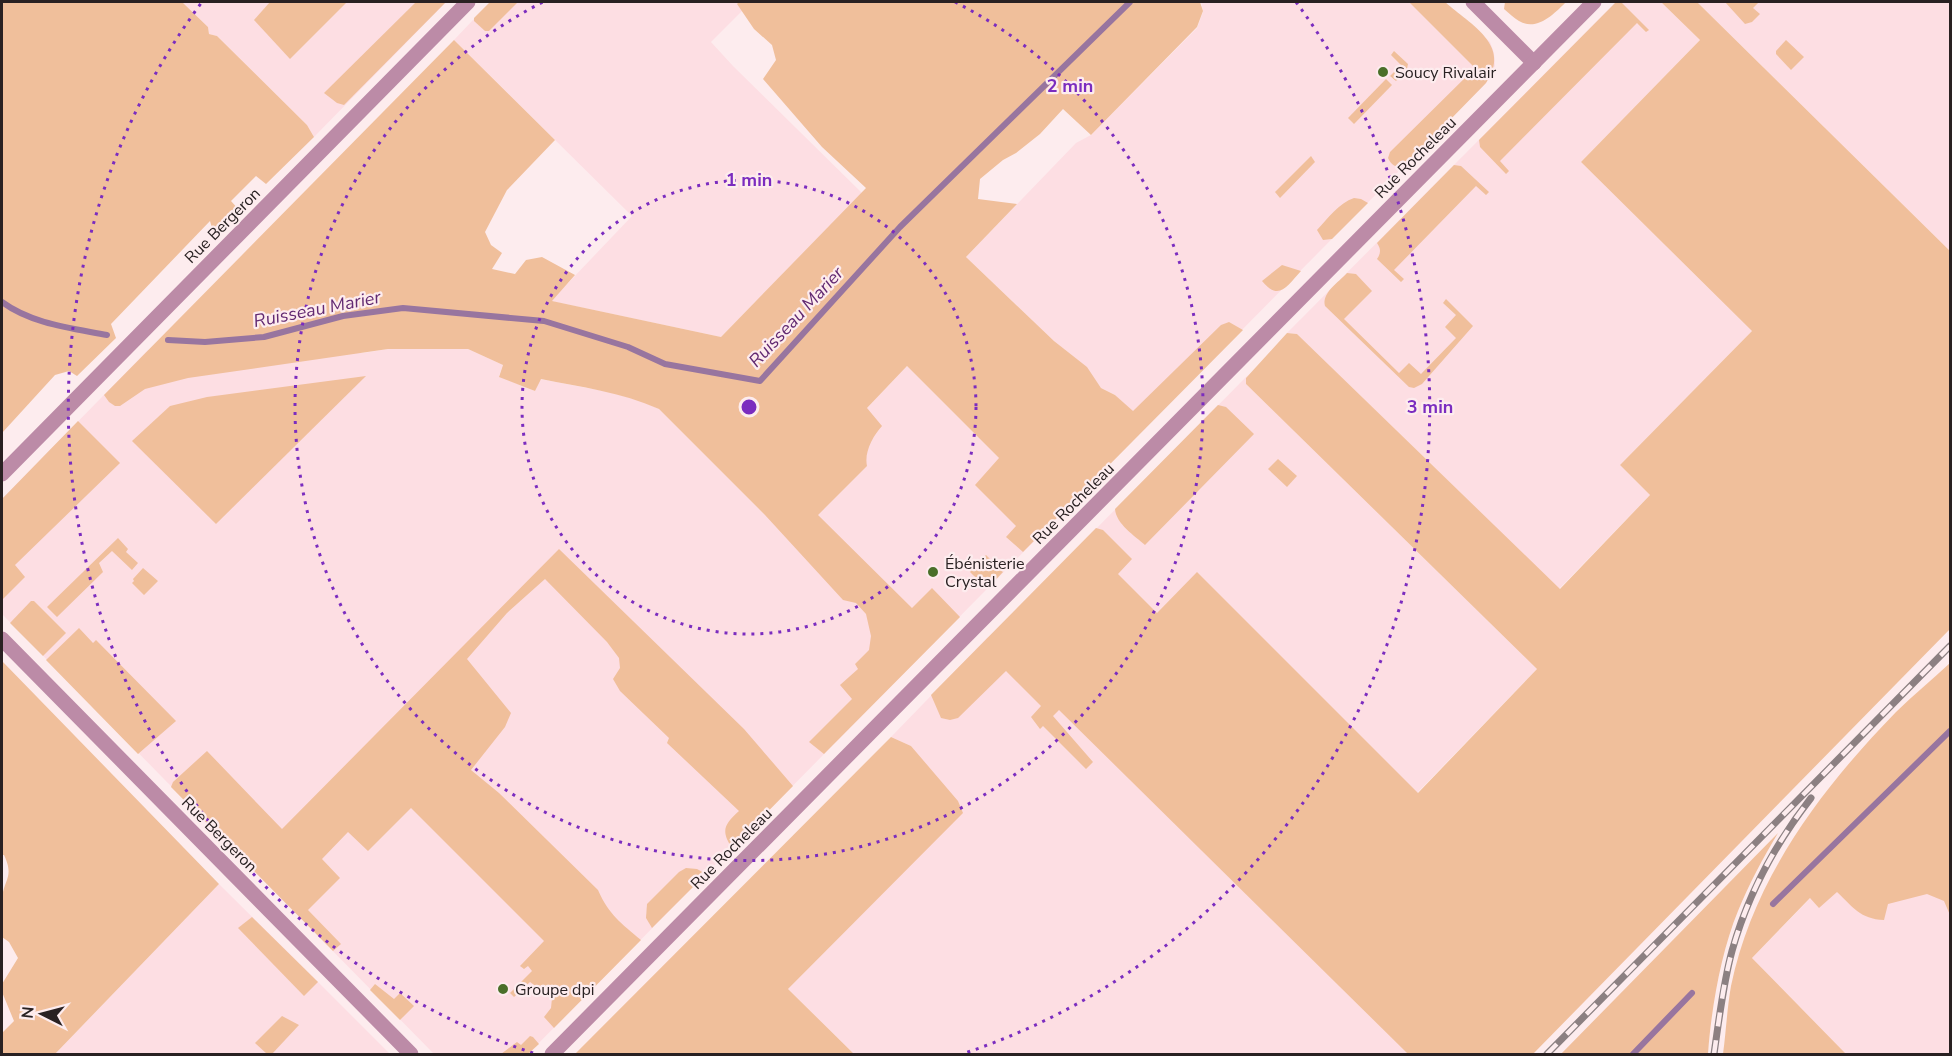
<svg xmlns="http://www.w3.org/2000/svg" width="1952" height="1056" font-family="'Nunito Sans',sans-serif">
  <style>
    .built { fill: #fddee3 }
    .green { fill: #f0bf9b }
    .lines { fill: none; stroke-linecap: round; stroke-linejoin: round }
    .stream { stroke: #98759f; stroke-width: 6 }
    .minor { stroke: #bc8ba7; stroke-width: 15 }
    .rail-casing { stroke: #8c8082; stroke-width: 7 }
    .rail { stroke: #fdecee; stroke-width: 4.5; stroke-dasharray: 14; stroke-linecap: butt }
    .ring { fill: none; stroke: #7b2cbf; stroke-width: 3; stroke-dasharray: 3 6 }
    .poi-dot { fill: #4a6f29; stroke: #fdecee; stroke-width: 2 }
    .labels { text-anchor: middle; stroke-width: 4.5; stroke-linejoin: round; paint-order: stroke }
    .poi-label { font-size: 16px; fill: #292122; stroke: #fdecee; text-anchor: start }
    .street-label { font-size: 16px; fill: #292122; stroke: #fdecee }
    .water-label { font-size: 18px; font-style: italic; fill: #622971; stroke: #fdecee }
    .centre { fill: #7b2cbf; stroke: #fdecee; stroke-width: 3 }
    .ring-label { font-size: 18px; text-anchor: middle; font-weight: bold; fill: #7b2cbf; stroke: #fdecee; stroke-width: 4.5; stroke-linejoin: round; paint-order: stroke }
  </style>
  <rect width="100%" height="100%" fill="#fdecee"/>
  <g class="built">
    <polygon points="182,2 446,2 314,137 307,125 217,36 209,34 208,27"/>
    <polygon points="490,2 751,2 711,42 733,66 862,193 721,337 551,301 632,216 454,40"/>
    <polygon points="1201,2 1445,2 1490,42 1494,53 1495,66 1486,83 1147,426 1115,395 1101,388 1086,367 1054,341 966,257 1076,143 1091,135 1197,28 1203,12"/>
    <polygon points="1616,2 1661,2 1700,40 1581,162 1752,331 1620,465 1650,495 1559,589 1297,334 1287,333"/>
    <polygon points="1697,2 1950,2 1950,251"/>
    <polygon points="388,349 468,349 503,365 499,376 535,391 540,379 609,392 641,401 659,409 765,515 907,366 1058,517 528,1054 434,1054 2,614 2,499 148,350 363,353"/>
    <polygon points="1249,374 1246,378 1246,384 1537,669 1417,793 1197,573 1157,613 1084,541"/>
    <polygon points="988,637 1059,709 1408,1054 854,1054 788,989 962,813 911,746 891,737"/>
    <polygon points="1950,755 1950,1054 1846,1054 1752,958"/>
    <polygon points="219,884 318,982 390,1054 55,1054"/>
  </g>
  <g class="green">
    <polygon points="2,2 182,2 208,27 209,34 217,36 307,125 314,137 266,184 256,176 231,201 240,211 214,235 210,221 111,324 116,338 77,376 69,371 55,375 2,433"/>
    <polygon points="270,2 347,2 290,59 254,20"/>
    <polygon points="416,2 446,2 344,105 337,103 324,93"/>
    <polygon points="490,2 518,2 489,31 485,31 474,21 474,18"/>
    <path d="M739,2H1200L1203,11L1197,27L1091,135L1063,109L1040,134L1016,153L1003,160L980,179L978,199L1017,204L966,257L1054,341L1087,367L1101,388L1115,395L1133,411L1221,325L1229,322L1243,330L1023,552L1006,537L1016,526L975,485L999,458L907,366L867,408L882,426C873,436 864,452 867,466L818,515L912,608L932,588L960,617L824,754L809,742L852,699L840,685L858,669L855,664L869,650L871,636L866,614L856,603L843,600L765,515L659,409C621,392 581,387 541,379L535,391L499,377L503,365L468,349H388L188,378L145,389L120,406H115L109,402L104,395L454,40L555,140L507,190L485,232L491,245L502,253L492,269L515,274L526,260L542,257L575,275L552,301L721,337L866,188L822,147L763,79L776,60L772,45L754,29L737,4Z"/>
    <path d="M1409,2H1445C1471,25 1512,45 1486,83L1404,167C1395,167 1392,166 1388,158L1390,152L1475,68Z"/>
    <path d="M1505,2H1566C1555,13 1537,32 1519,21C1514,18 1509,13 1504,9Z"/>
    <polygon points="1616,2 1622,3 1649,30 1646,32 1637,23 1500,161 1509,171 1506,174 1480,147 1479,140"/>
    <polygon points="1661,2 1697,2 1950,251 1950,629 1533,1054 1408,1054 1059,710 1053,716 1093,762 1086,769 1043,726 1040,729 1031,717 1041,706 1006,671 958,718 950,720 941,718 931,695 1096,528 1103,530 1132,559 1118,574 1157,613 1197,572 1418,793 1537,669 1246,384 1246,378 1287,333 1297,334 1560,589 1650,495 1620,465 1752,331 1581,162 1700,40"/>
    <polygon points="1725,2 1759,2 1753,8 1760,14 1752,22 1745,24"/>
    <polygon points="1786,40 1804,57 1791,70 1776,54 1776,51"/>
    <polygon points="1394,51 1408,64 1407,69 1396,81 1390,76 1401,65 1391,55"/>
    <polygon points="1386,79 1392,85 1354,124 1348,118"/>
    <polygon points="1311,156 1315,162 1280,198 1275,192"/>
    <path d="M1454,165L1461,166L1489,192L1486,195L1476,186L1394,270L1404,279L1401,282L1377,259C1381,253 1381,249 1377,243Z"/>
    <path d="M1354,198L1361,199L1368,203L1332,239L1323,240L1317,230C1328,218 1339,203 1354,198Z"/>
    <path d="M1282,265L1301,271C1287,286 1279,302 1262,281Z"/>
    <path d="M1347,273L1356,274L1372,291L1344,319L1399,373L1409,363L1421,374L1456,338L1445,327L1456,315L1443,303L1446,299L1473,326L1422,384L1414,388L1409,387L1325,306C1321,293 1339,282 1347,273Z"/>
    <polygon points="366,376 216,524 132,441 170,406 207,397"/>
    <path d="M1218,405L1226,407L1254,434L1145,545C1135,536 1116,524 1115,509Z"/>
    <polygon points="78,421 120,463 15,565 25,577 2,600 2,499"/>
    <polygon points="1278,459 1297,476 1287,487 1268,469"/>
    <polygon points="118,538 128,549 126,552 138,563 132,570 112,551 99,563 103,572 57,617 47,607"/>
    <path d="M559,549L744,729L793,786L732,848C720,830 725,824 739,811L667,743L669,738L620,691L613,679L620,668L619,658L607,642L545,579L507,613L467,659L511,713L505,727L471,770L499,793L598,890C609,915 621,923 641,940L554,1028L544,1017L551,1008L552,998L530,982L514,997L510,993L532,971L528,966L524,969L520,966L544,941L411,808L368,851L348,832L322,859L340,878L308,910L341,944L333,951L171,787L173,782L207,751L282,829Z"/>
    <polygon points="986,555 1003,572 987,589 970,572"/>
    <polygon points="143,568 158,581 144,595 132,583 134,581 133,579"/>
    <polygon points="31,601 34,601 66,633 43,656 10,623"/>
    <polygon points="79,628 93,643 96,640 176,721 138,754 46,660"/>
    <path d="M2,661L219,884L55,1054H2V1033L14,1021L2,992V984L18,958L9,942L2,937C1,924 0,909 2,897C5,878 14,876 4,855H2Z"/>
    <path d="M1950,663V915L1944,901L1927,894L1888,904L1884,920C1860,919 1853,907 1837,892L1819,908L1810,898L1752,958L1846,1054H1723C1726,1032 1727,1009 1731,986C1753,879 1821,789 1896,712C1913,695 1933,679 1950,663Z"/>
    <polygon points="891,737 911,746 958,801 963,813 788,989 854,1054 575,1054"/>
    <path d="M1778,833C1763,858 1749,884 1738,911C1721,952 1711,1010 1708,1054H1561Z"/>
    <polygon points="686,868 697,869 706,874 652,928 646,918 647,904 679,872"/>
    <polygon points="252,917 318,982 304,996 238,928"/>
    <polygon points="375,984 394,999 400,993 414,1006 400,1020 370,990"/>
    <polygon points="282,1016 299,1025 272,1054 267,1054 255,1043"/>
    <polygon points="530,1036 533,1037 539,1044 528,1054 501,1054 517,1042 521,1045"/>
  </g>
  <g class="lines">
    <g class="stream">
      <path d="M2,302C32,324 71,328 107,335"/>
      <polyline points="168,340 205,342 264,337 343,316 403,308 544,321 628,347 665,364 760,381 900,227 1130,2"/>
      <polyline points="1773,904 1950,731"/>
      <polyline points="1633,1054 1692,993"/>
    </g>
    <g class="minor">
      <polyline points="1473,2 1534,63"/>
      <polyline points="2,474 468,2"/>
      <polyline points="2,639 411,1054"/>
      <polyline points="552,1054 1594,2"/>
    </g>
    <defs>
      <g id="rail">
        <polyline points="1547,1054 1950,646"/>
        <path d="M1714,1054C1719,1020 1723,984 1732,951C1748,894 1775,844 1811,798"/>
      </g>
    </defs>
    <use href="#rail" class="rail-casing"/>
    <use href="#rail" class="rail"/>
  </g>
  <g class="ring">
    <circle cx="749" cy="407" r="227"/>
    <path d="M955 2A454 454 0 1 1 543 2"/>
    <path d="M533 1053A681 681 0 0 1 202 2M1296 2A681 681 0 0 1 965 1053"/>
  </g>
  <g class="poi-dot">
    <circle cx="1383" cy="72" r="6"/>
    <circle cx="933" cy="572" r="6"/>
    <circle cx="503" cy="989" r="6"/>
  </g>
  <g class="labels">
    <g class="poi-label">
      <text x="1395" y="78">Soucy Rivalair</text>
      <text x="945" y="569">Ébénisterie<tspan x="945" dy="18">Crystal</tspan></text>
      <text x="515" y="995">Groupe dpi</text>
    </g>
    <g class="street-label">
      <text transform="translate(1415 157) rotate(-45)" y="6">Rue Rocheleau</text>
      <text transform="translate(222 225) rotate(-45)" y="6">Rue Bergeron</text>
      <text transform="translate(1073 503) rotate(-45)" y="6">Rue Rocheleau</text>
      <text transform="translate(220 834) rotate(45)" y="6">Rue Bergeron</text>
      <text transform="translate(731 848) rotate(-45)" y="6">Rue Rocheleau</text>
    </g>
    <g class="water-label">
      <text transform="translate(317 309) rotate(-11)" y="6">Ruisseau Marier</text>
      <text transform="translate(796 317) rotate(-47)" y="6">Ruisseau Marier</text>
    </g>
  </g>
  <circle cx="749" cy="407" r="9" class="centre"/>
  <g class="ring-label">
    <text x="1070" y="92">2 min</text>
    <text x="749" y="186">1 min</text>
    <text x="1430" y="413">3 min</text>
  </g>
  <rect width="1952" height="1056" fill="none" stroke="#292122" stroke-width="6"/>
  <g transform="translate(42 1014) rotate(276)" stroke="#fdecee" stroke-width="4.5" paint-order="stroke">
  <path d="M0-4.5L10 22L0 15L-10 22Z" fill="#292122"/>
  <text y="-9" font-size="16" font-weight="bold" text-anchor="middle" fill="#292122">N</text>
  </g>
</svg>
